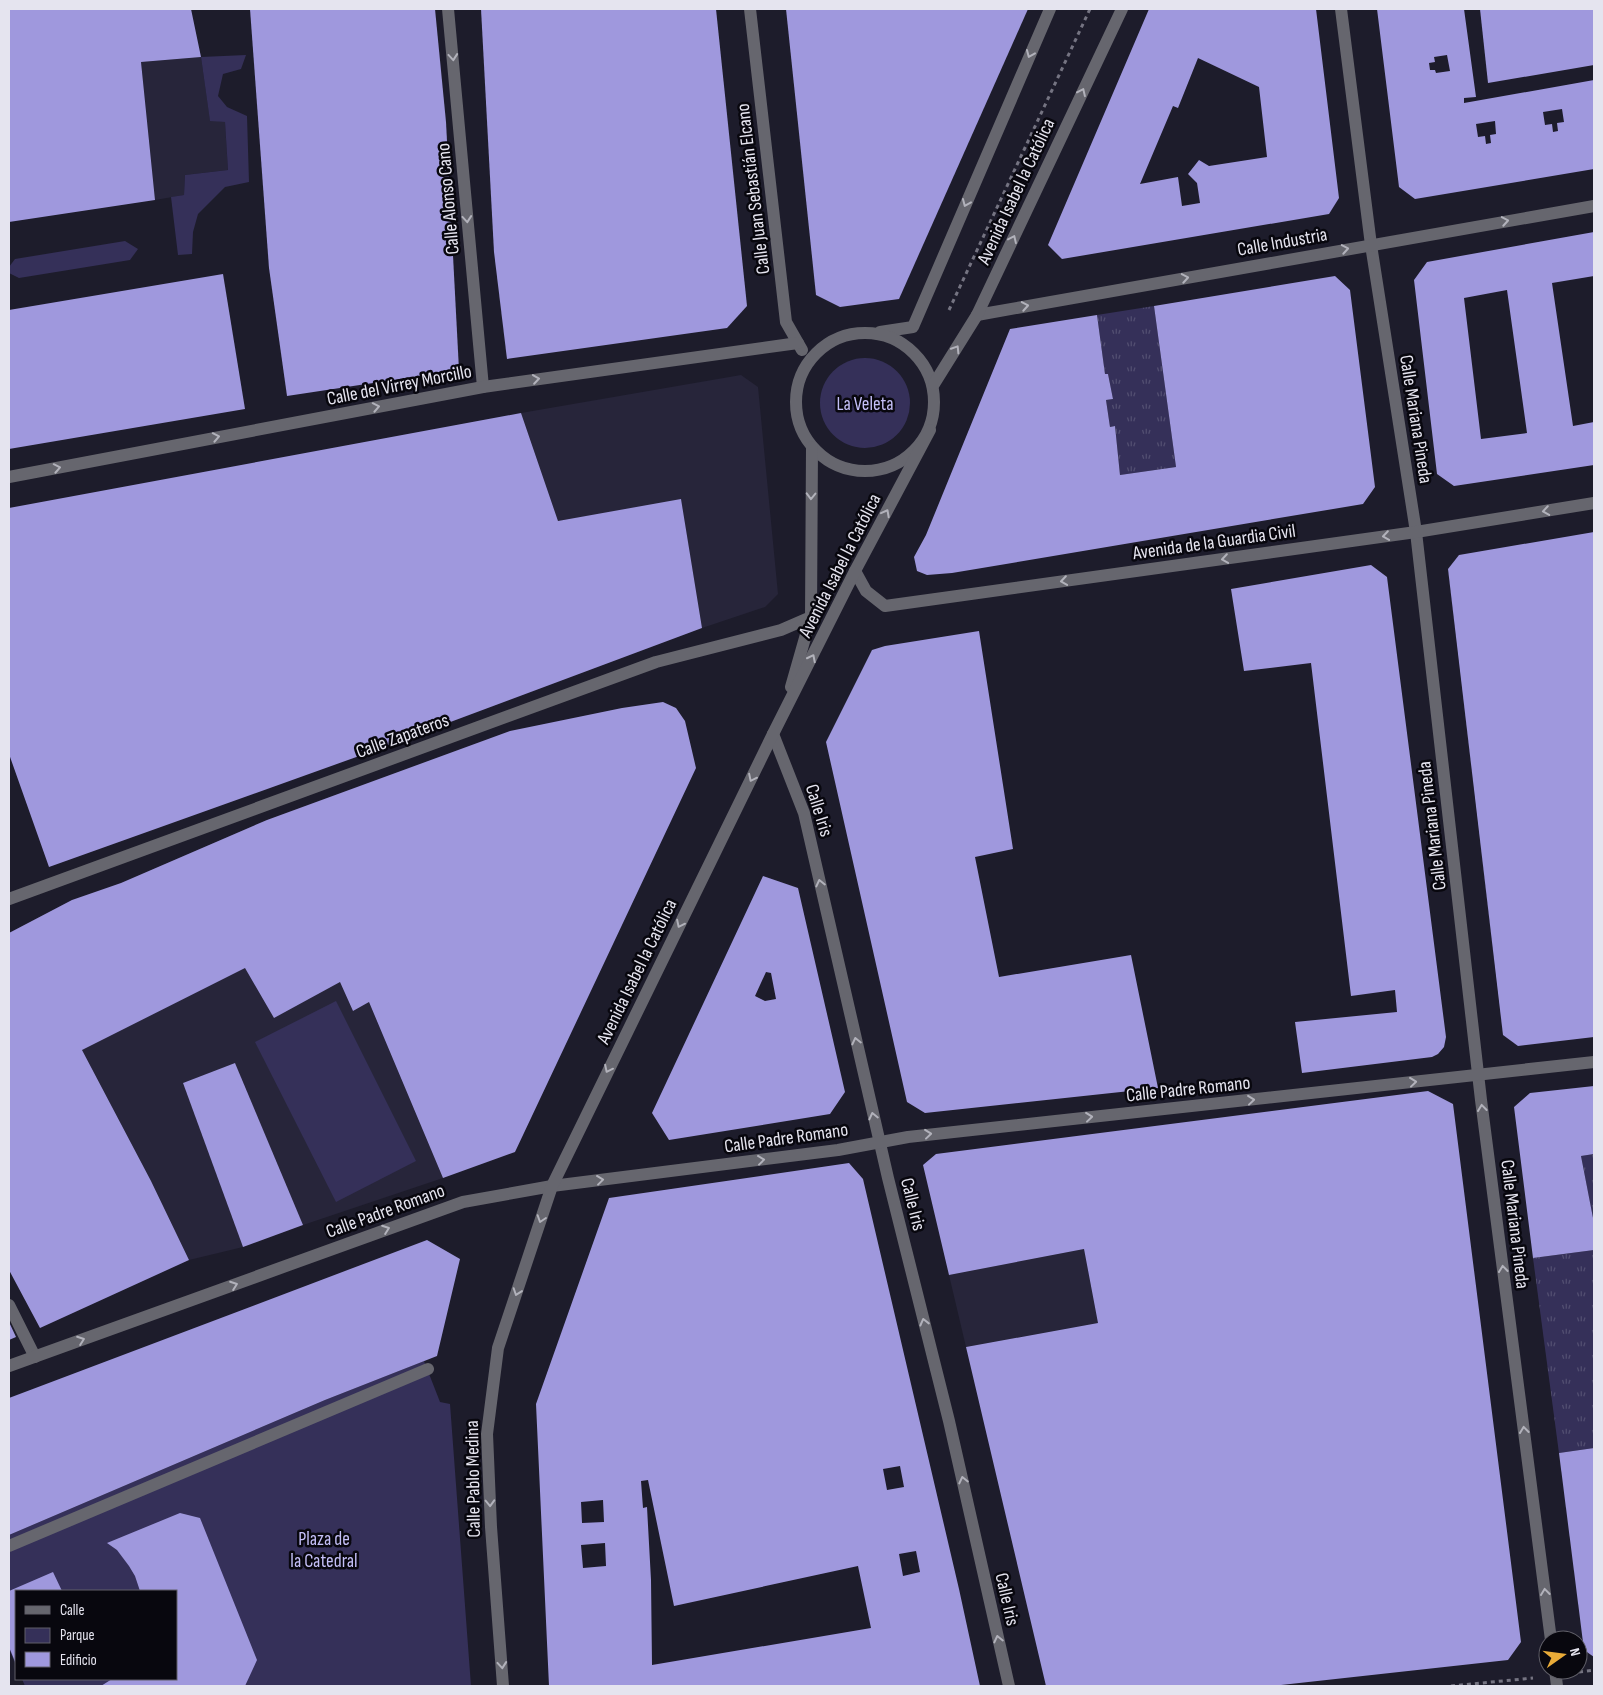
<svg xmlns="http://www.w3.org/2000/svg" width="1603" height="1695" font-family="'Sofia Sans Condensed',sans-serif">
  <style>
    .built { fill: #27253a }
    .grass { fill: url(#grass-tufts) }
    .green { fill: #353059 }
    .building { fill: #9f98dd; fill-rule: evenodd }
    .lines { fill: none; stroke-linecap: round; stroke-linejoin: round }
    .path { stroke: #757482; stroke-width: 3; stroke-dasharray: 4 4; stroke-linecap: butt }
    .minor { stroke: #66666e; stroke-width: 12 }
    .oneway { stroke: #b2b2bb }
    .labels { text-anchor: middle; stroke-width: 5; stroke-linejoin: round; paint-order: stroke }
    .street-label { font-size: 19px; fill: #e5e4ef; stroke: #08070e }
    .park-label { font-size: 19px; fill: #c4bff7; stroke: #08070e }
  </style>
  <defs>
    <pattern id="grass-tufts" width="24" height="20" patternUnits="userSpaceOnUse" patternTransform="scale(1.25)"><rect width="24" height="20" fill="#353059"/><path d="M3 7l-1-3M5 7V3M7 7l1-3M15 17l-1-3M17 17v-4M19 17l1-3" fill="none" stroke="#524e71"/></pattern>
  </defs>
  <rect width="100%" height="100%" fill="#1d1c2b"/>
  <g class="built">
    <polygon points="201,57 210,120 225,122 228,170 185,175 184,195 155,200 141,62"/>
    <polygon points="741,375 758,387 778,594 765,607 702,628 681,500 558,521 521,413"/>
    <polygon points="267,820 353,1011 369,1002 443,1178 303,1225 235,1063 183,1083 243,1247 189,1260 151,1181 82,1050 9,1089 9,933 72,900 114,1000 149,871"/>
    <polygon points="1084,1249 1098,1323 966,1347 949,1275"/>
  </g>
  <g class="grass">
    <polygon points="1154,306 1176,467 1120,475 1115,426 1110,427 1106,400 1113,399 1108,374 1105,374 1097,315"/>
    <polygon points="1594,1154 1594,1223 1581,1156"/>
    <polygon points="1594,1250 1594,1448 1559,1453 1533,1258"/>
  </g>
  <g class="green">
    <polygon points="246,55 241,69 223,74 218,96 227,107 247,116 249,182 225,187 198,214 193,232 192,254 178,255 171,197 184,195 185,175 228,170 225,122 210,121 201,57"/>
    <polygon points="125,241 138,249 130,260 19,278 9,273 9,267 15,259"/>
    <circle cx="865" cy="403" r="45"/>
    <polygon points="336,1001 416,1161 336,1202 255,1042"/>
    <polygon points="424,1361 440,1402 450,1404 471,1686 25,1686 22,1679 176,1679 176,1591 16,1591 16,1666 9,1648 9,1535 325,1400"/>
  </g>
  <g class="building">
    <polygon points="9,9 191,9 201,57 141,62 155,200 9,222"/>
    <polygon points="250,9 435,9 446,122 459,370 287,396 269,268"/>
    <polygon points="481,9 716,9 747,306 727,328 507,359 494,252"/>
    <polygon points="786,9 1028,9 899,299 840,307 816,295"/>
    <path d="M1149,9H1316L1339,198L1329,214L1062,259L1048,245ZM1198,58L1259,87L1267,157L1209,166L1199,160L1188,174L1197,183L1200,203L1182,206L1178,177L1140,184L1173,106L1178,108Z"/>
    <path d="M1377,9H1464L1476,97L1464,98V103L1594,80V169L1415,199L1399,187ZM1447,55L1450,71L1436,73L1435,70H1430L1429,63L1435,62L1434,57ZM1562,109L1564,122L1557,123L1558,131L1553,132L1552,124L1545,125L1543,112ZM1495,121L1496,134L1490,135L1491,143L1486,144L1485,136L1478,137L1476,124Z"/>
    <polygon points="1480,9 1594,9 1594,65 1488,83"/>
    <path d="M1594,232V276L1552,283L1573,426L1594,422V465L1454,486L1437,474L1414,280L1427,262ZM1507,290L1527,433L1481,439L1464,298Z"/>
    <polygon points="223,274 245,409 9,449 9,310"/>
    <polygon points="1335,276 1350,290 1375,487 1363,504 952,573 927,575 917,571 914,557 926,535 1010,329 1097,315 1105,374 1108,374 1113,399 1106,400 1110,427 1115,426 1120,475 1176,467 1154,306"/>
    <polygon points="521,413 558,521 681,499 702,628 362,755 49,867 9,754 9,508"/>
    <polygon points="1594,532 1594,1037 1518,1046 1503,1035 1448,569 1459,555"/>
    <polygon points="1371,565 1387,577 1446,1037 1444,1047 1438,1054 1432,1057 1302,1073 1295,1022 1397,1012 1395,990 1351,996 1311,663 1244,671 1231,589"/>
    <polygon points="979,631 1013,849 975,857 999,977 1131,955 1158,1088 925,1113 907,1102 826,742 872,650 885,646"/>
    <polygon points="663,702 676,708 685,721 696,768 515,1152 443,1178 369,1002 353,1011 340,982 274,1018 245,968 82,1050 151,1181 189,1260 40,1328 9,1270 9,933 72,900 121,883 267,820 510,731 622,708"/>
    <path d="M763,876L798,888L845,1092L830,1114L669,1140L652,1113ZM766,972L771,973L776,999L765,1001L755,996Z"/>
    <polygon points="235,1063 303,1225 243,1247 183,1083"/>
    <polygon points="1594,1086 1594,1154 1581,1156 1594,1223 1594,1250 1533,1258 1514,1107 1530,1093"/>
    <polygon points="1428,1091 1453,1104 1521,1642 1508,1660 1272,1686 1046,1686 966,1347 1098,1323 1084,1249 949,1275 923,1165 936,1154"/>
    <path d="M849,1163L863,1179L959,1589L980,1686H549L536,1404L609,1198ZM900,1466L904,1487L887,1490L883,1469ZM648,1480L674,1606L858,1566L871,1628L652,1665L651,1580L647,1507L643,1508L641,1481ZM603,1500L604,1522L582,1523L581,1502ZM605,1543L606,1566L583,1568L581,1545ZM916,1551L920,1572L903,1576L899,1554Z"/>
    <polygon points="427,1240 460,1259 437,1356 325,1400 9,1535 9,1398"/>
    <polygon points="9,1322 16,1337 9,1340"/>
    <polygon points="1594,1448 1594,1657 1584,1650 1559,1453"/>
    <polygon points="180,1513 200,1518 257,1660 245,1686 101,1686 112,1679 176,1679 176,1591 140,1591 135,1576 129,1566 117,1550 107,1543"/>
    <polygon points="53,1572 62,1591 16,1591 16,1664 9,1647 9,1591"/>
  </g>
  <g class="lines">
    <g class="path">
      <polyline points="949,310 1090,9"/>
      <polyline points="1579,1672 1594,1670"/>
      <polyline points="1451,1686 1533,1678"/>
    </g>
    <g class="minor">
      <polyline points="448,9 483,387"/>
      <polyline points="750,9 786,322 802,350"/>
      <polyline points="1341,9 1371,245 1416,532 1481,1100 1551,1640"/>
      <polyline points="977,315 1594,206"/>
      <polyline points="880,332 913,327 1050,9"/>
      <circle cx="865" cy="402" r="69"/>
      <polyline points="934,384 977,315 1122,9"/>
      <polyline points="9,477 483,387 798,343"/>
      <polyline points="855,571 866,591 885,606 1416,532 1594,503"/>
      <polyline points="791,687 811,617 812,447"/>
      <polyline points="773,734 804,813 888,1178 949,1421 1009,1686"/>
      <polyline points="9,899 656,662 781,630 811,617"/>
      <polyline points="9,1305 35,1357"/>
      <polyline points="9,1366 463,1202 552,1186 838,1150 908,1137 1594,1062"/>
      <polyline points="9,1546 428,1369"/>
      <polyline points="1555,1670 1557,1686"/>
      <polyline points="503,1686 491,1527 487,1434 498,1348 552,1186 773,734 855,571 930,430"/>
    </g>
  </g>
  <defs><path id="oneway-chevron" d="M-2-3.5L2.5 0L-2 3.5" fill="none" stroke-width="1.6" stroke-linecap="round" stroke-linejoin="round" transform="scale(1.25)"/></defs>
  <g class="oneway">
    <use href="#oneway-chevron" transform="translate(1030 54) rotate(113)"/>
    <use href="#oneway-chevron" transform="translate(453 57) rotate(85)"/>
    <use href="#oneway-chevron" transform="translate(1082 92) rotate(-65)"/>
    <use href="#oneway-chevron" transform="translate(966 203) rotate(113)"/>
    <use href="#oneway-chevron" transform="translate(467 219) rotate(85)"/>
    <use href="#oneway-chevron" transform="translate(1505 221) rotate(-10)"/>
    <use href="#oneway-chevron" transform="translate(1013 239) rotate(-65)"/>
    <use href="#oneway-chevron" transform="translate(1345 249) rotate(-10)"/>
    <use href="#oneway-chevron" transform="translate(1185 278) rotate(-10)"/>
    <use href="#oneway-chevron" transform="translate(1025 306) rotate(-10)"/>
    <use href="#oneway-chevron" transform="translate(956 349) rotate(-58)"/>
    <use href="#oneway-chevron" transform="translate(536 379) rotate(-8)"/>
    <use href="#oneway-chevron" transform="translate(376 407) rotate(-11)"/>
    <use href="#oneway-chevron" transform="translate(216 437) rotate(-11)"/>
    <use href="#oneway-chevron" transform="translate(57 468) rotate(-11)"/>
    <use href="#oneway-chevron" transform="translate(811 496) rotate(91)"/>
    <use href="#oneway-chevron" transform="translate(1546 511) rotate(171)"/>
    <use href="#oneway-chevron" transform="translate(886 513) rotate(-62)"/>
    <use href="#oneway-chevron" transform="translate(1386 536) rotate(172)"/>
    <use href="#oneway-chevron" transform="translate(1225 559) rotate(172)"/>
    <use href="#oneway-chevron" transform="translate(1064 581) rotate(172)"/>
    <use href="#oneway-chevron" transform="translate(812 658) rotate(-63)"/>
    <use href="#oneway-chevron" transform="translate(752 778) rotate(116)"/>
    <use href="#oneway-chevron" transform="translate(820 883) rotate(-103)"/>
    <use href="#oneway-chevron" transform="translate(680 924) rotate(116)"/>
    <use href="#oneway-chevron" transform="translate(856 1041) rotate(-103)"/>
    <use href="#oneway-chevron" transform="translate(608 1069) rotate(116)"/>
    <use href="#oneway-chevron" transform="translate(1413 1082) rotate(-6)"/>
    <use href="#oneway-chevron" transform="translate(1251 1100) rotate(-6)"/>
    <use href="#oneway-chevron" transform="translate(1482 1108) rotate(-97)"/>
    <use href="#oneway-chevron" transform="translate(873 1116) rotate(-103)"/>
    <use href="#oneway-chevron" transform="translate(1089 1117) rotate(-6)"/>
    <use href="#oneway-chevron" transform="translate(928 1134) rotate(-6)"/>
    <use href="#oneway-chevron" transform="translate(761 1160) rotate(-7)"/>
    <use href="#oneway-chevron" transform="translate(600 1180) rotate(-7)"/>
    <use href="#oneway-chevron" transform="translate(541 1219) rotate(108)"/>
    <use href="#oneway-chevron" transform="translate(386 1229) rotate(-20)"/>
    <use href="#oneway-chevron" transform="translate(1503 1269) rotate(-97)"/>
    <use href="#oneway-chevron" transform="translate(234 1285) rotate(-20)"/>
    <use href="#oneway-chevron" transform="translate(517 1292) rotate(109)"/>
    <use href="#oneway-chevron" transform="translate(924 1322) rotate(-104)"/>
    <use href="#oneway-chevron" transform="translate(81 1340) rotate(-20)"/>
    <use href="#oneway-chevron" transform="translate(1524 1430) rotate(-97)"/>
    <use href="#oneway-chevron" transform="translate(963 1480) rotate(-103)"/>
    <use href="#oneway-chevron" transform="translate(490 1503) rotate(88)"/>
    <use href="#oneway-chevron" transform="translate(1545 1592) rotate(-97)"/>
    <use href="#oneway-chevron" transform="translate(998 1639) rotate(-103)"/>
    <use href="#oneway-chevron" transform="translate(502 1665) rotate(85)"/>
  </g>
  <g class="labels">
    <g class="street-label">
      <text transform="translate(752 189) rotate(-97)" y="7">Calle Juan Sebastián Elcano</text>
      <text transform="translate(1015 191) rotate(-65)" y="7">Avenida Isabel la Católica</text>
      <text transform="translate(447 199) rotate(-95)" y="7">Calle Alonso Cano</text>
      <text transform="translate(1282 241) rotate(-10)" y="7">Calle Industria</text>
      <text transform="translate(399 384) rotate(-11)" y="7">Calle del Virrey Morcillo</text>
      <text transform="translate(1417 419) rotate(81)" y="7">Calle Mariana Pineda</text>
      <text transform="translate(1214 541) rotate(-8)" y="7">Avenida de la Guardia Civil</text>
      <text transform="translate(839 565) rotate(-63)" y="7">Avenida Isabel la Católica</text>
      <text transform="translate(402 735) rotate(-20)" y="7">Calle Zapateros</text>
      <text transform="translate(820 810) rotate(73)" y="7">Calle Iris</text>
      <text transform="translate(1431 826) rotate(-97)" y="7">Calle Mariana Pineda</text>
      <text transform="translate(636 971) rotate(-64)" y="7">Avenida Isabel la Católica</text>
      <text transform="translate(1188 1088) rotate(-6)" y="7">Calle Padre Romano</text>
      <text transform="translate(786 1137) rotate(-8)" y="7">Calle Padre Romano</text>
      <text transform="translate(914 1204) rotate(76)" y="7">Calle Iris</text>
      <text transform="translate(385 1210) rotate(-20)" y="7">Calle Padre Romano</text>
      <text transform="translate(1516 1224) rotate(83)" y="7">Calle Mariana Pineda</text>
      <text transform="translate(472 1479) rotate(-91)" y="7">Calle Pablo Medina</text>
      <text transform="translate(1008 1599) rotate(77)" y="7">Calle Iris</text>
    </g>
    <g class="park-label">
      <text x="865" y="410">La Veleta</text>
      <text x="324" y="1545">Plaza de<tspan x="324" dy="22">la Catedral</tspan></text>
    </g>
  </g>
  <rect width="1603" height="1695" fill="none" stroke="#e5e4ef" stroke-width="20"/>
  <rect x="15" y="1590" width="162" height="90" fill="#08070e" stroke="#605f68"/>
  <rect x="25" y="1606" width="25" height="8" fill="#66666e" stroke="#605f68"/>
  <text x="60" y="1615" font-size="15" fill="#e5e4ef">Calle</text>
  <rect x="25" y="1628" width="25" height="15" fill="#353059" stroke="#605f68"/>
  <text x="60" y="1640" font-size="15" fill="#e5e4ef">Parque</text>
  <rect x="25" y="1652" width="25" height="15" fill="#9f98dd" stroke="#605f68"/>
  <text x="60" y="1665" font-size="15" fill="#e5e4ef">Edificio</text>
  <g transform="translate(1563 1655) rotate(76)"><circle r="24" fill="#08070e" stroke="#605f68"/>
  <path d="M0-4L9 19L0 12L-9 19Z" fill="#e9ab38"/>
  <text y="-8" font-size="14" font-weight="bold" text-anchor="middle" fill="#e5e4ef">N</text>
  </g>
</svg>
